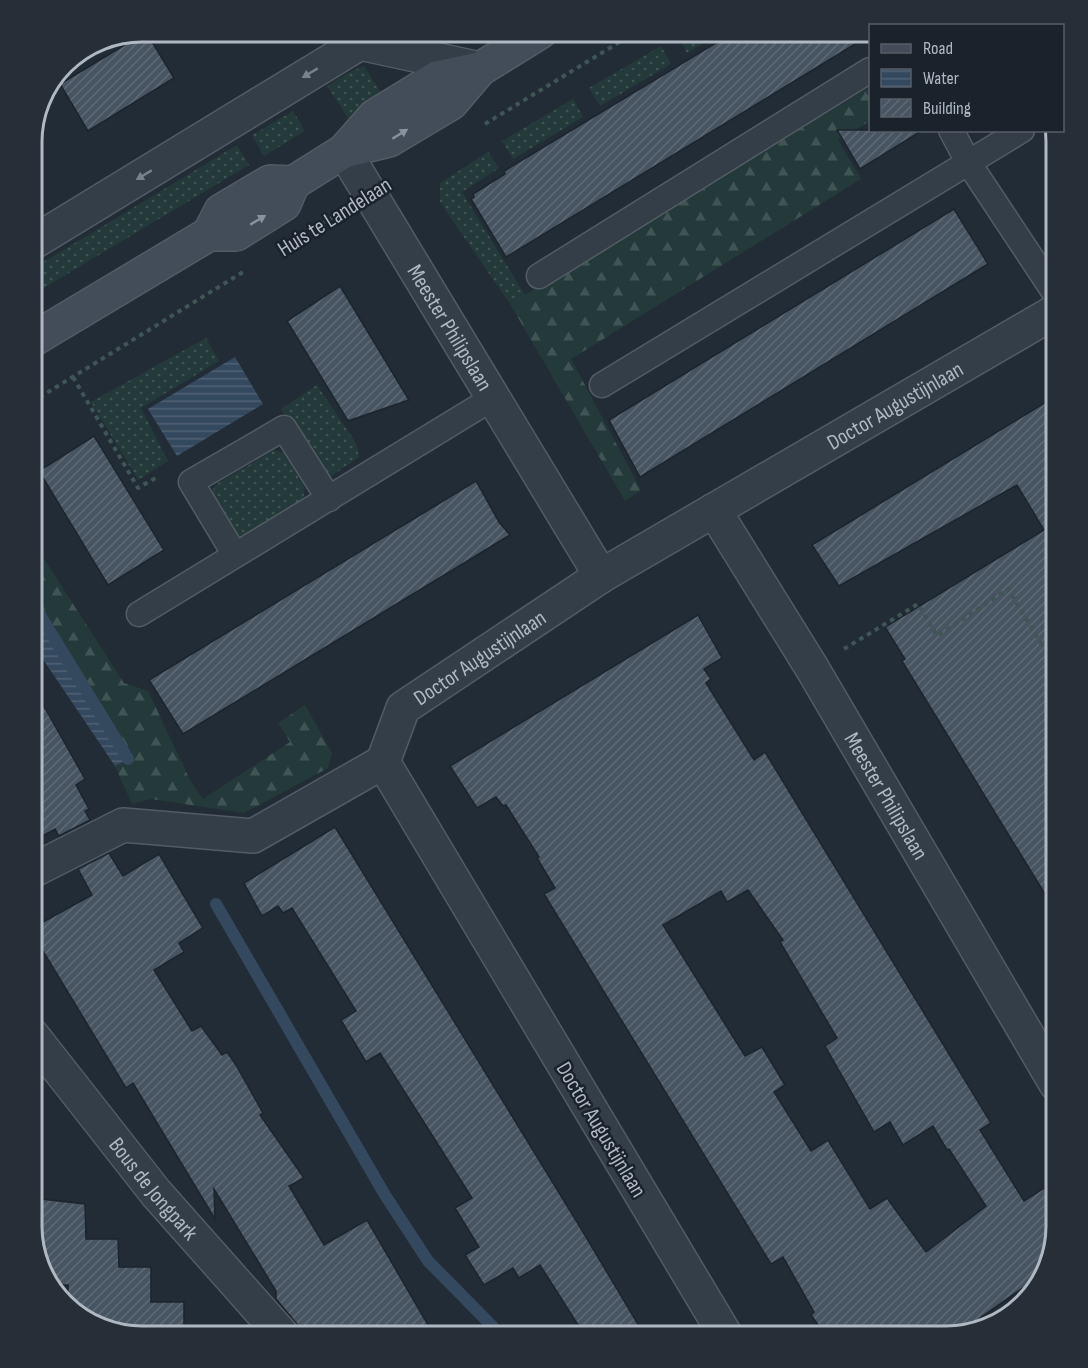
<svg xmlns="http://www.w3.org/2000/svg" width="1088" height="1368" font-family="'Sofia Sans Condensed',sans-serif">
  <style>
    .grass { fill: url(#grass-dots) }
    .forest { fill: url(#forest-firs) }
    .water { fill: url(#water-rules) }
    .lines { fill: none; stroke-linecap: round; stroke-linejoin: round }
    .stream { stroke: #35495e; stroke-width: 12 }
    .building { fill: url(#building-hatch); stroke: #1c252e; stroke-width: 1.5; fill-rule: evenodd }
    .lane-casing { stroke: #525c65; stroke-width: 27 }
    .street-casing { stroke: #525c65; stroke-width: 36 }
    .secondary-casing { stroke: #525c65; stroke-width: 36 }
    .path { stroke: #405555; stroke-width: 4; stroke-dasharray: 4.5 4.5; stroke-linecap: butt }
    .lane { stroke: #343e48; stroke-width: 24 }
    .street { stroke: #343e48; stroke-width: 33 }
    .secondary { stroke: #434d5a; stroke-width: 33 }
    .oneway { fill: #78828c }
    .oneway2 { fill: #89939f }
    .labels { text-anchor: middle; stroke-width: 5; stroke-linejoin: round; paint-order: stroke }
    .street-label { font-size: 22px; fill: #afb9c4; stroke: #1a232c }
    .rim { fill: none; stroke: #afb9c4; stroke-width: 3 }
  </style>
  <defs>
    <pattern id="grass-dots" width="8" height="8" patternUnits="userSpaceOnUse" patternTransform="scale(1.5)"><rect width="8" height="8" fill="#243939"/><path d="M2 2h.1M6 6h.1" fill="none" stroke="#415454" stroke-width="1.8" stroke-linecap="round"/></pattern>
    <pattern id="forest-firs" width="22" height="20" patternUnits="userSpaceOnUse" patternTransform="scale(1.5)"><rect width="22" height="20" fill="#243939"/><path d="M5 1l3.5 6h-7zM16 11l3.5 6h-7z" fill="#415454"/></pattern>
    <pattern id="water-rules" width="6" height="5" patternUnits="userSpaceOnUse" patternTransform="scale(1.5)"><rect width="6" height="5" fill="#35495e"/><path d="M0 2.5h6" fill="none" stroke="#506173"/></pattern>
    <pattern id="building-hatch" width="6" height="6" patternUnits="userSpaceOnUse" patternTransform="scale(1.5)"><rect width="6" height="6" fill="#475461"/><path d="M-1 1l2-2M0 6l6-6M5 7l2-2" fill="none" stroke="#5f6a76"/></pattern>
  </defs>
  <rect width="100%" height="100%" fill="#212c37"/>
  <g class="grass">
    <polygon points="408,32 495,32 443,42 425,39"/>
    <polygon points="682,32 723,32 687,53 677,35"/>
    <polygon points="661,46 671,64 600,106 589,88"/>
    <polygon points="364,66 385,99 350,121 327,86 348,73"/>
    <polygon points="573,99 583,117 513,159 502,141"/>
    <polygon points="293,111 305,131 264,156 252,135"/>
    <polygon points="237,145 249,165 32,295 32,269"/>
    <polygon points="488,152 499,168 462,192 525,295 510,304 440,202 440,183"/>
    <polygon points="206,338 219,361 141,408 168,461 138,480 91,402"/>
    <polygon points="317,385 356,443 359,457 327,479 281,409"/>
    <polygon points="274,450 284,453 305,488 303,499 243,536 234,534 211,495 215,485"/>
  </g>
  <g class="forest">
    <polygon points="870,87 870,121 838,140 861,179 571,359 641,490 625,501 510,304"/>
    <polygon points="32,540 124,683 148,691 190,780 203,799 290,742 278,723 305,705 332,753 328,768 244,813 151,799 132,804 115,766 128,758 32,602"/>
  </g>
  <g class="water">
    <polygon points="235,357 263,404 177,456 148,409"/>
    <polygon points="32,602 128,759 115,766 32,643"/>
  </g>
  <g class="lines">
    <g class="stream">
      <polyline points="32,602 128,759"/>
      <polyline points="216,904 385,1195 428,1261 502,1336"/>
    </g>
  </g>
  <g class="building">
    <polygon points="146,32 174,78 88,131 60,84"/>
    <polygon points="734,32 870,32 870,35 506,257 471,199 474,197 473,194 505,174 504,171"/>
    <polygon points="837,130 923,130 860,169"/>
    <polygon points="954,209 988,264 640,477 609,420"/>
    <polygon points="340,286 409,400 348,421 287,321"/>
    <polygon points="1056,396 1056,912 902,661 905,659 885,627 1044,530 1017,485 839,586 812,545"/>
    <polygon points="94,436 164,550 108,585 39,471"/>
    <polygon points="476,481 499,522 510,535 183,734 149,680"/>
    <path d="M698,615L722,658L704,669L711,679L706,683L754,760L765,752L991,1123L980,1130L1024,1201L1044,1188L1056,1206V1226L1044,1273L960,1332L946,1336H826L811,1315L814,1312L783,1257L771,1264L544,894L555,888L537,858L539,857L506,805L503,806L496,797L477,808L450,766ZM748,890L783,940L780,942L837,1038L825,1046L874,1132L890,1122L903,1145L933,1126L947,1150L949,1149L986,1206L926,1252L887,1198L870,1209L828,1140L811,1151L774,1092L785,1085L762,1047L745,1056L663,925L721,891L727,902Z"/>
    <polygon points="32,685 85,779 76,785 89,809 85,811 90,820 59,836 55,829 32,842"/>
    <polygon points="335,827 580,1227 645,1336 585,1336 540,1265 519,1278 513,1268 484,1285 465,1255 479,1247 455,1208 472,1198 380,1053 366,1062 341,1020 356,1011 292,908 283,913 278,906 262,916 244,883"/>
    <polygon points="109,853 123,876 159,854 203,928 179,943 184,952 154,970 192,1031 201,1026 222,1055 227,1052 236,1065 263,1113 260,1115 304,1178 289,1186 324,1245 367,1220 428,1325 408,1336 301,1336 297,1324 276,1299 276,1291 214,1189 215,1219 133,1083 126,1088 32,933 32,928 92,895 78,869"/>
    <polygon points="32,1198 85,1204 86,1239 118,1239 119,1267 151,1267 151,1302 184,1302 184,1336 142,1336 87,1322 68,1304 68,1285 50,1285 32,1226"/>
  </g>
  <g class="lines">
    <defs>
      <g id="lane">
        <polyline points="951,130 968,162 1056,295"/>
        <polyline points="539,276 870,70"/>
        <polyline points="602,385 1022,130"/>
        <polyline points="235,555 191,482 284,428 329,499"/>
        <polyline points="139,614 493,398"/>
      </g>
      <g id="street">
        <path id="s1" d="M344,151L601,576"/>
        <polyline points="32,243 360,43 480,69"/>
        <path id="s2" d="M714,510L812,668L1056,1084"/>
        <polyline points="32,871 123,825 253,836 383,762"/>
        <path id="s3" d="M32,1035L156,1193L283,1336"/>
        <path id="s4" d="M726,1336L383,762L403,708L601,576L1056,311"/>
      </g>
      <g id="secondary">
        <polyline points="344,151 389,140 451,103 480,69 540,32"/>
        <polyline points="209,234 236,234 284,204 293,183"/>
        <polyline points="32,340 209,234 221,211 270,182 293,183 344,151 375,116 437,78 480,69"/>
      </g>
    </defs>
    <use href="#lane" class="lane-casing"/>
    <use href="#street" class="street-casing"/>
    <use href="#secondary" class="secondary-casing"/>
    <g class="path">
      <polyline points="485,124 636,32"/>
      <polyline points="313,229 338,214"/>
      <polyline points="73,377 138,488 159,476"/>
      <polyline points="32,402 243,272"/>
      <polyline points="844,649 918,604 937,636 1008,589 1056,668"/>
    </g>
    <use href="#lane" class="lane"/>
    <use href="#street" class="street"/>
    <use href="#secondary" class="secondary"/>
  </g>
  <defs><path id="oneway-solid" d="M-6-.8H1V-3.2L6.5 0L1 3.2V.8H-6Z" transform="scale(1.5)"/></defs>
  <g class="oneway">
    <use href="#oneway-solid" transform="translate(310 73) rotate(149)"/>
    <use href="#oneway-solid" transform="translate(144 175) rotate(149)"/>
  </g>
  <g class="oneway2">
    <use href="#oneway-solid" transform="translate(400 134) rotate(-32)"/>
    <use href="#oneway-solid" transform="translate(258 220) rotate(-31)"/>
  </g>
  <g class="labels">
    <g class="street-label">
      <text transform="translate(334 216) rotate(-32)" y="8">Huis te Landelaan</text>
      <text dy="8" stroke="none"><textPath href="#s1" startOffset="206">Meester Philipslaan</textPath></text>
      <text dy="8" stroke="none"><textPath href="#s4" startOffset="1304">Doctor Augustijnlaan</textPath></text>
      <text dy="8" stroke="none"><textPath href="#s4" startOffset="818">Doctor Augustijnlaan</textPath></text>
      <text dy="8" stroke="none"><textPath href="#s2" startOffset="334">Meester Philipslaan</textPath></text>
      <text transform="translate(602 1129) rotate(59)" y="8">Doctor Augustijnlaan</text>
      <text dy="8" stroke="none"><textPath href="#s3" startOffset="196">Bous de Jongpark</textPath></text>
    </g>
  </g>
  <path d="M0 0H1088V1368H0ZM142 42H946A100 100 0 0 1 1046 142V1226A100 100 0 0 1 946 1326H142A100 100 0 0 1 42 1226V142A100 100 0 0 1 142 42Z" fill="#262f38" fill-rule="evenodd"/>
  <path class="rim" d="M142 42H946A100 100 0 0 1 1046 142V1226A100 100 0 0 1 946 1326H142A100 100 0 0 1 42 1226V142A100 100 0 0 1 142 42Z"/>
  <rect x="869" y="24" width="195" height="108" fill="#1a232c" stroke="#565f69" stroke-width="1.5"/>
  <rect x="881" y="44" width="30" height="9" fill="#434d5a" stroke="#565f69" stroke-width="1.5"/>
  <text x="923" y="54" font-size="18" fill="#afb9c4">Road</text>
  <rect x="881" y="69" width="30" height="18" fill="url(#water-rules)" stroke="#565f69" stroke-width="1.5"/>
  <text x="923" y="84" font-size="18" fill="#afb9c4">Water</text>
  <rect x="881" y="99" width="30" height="18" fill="url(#building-hatch)" stroke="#565f69" stroke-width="1.5"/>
  <text x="923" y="114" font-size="18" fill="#afb9c4">Building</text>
</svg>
